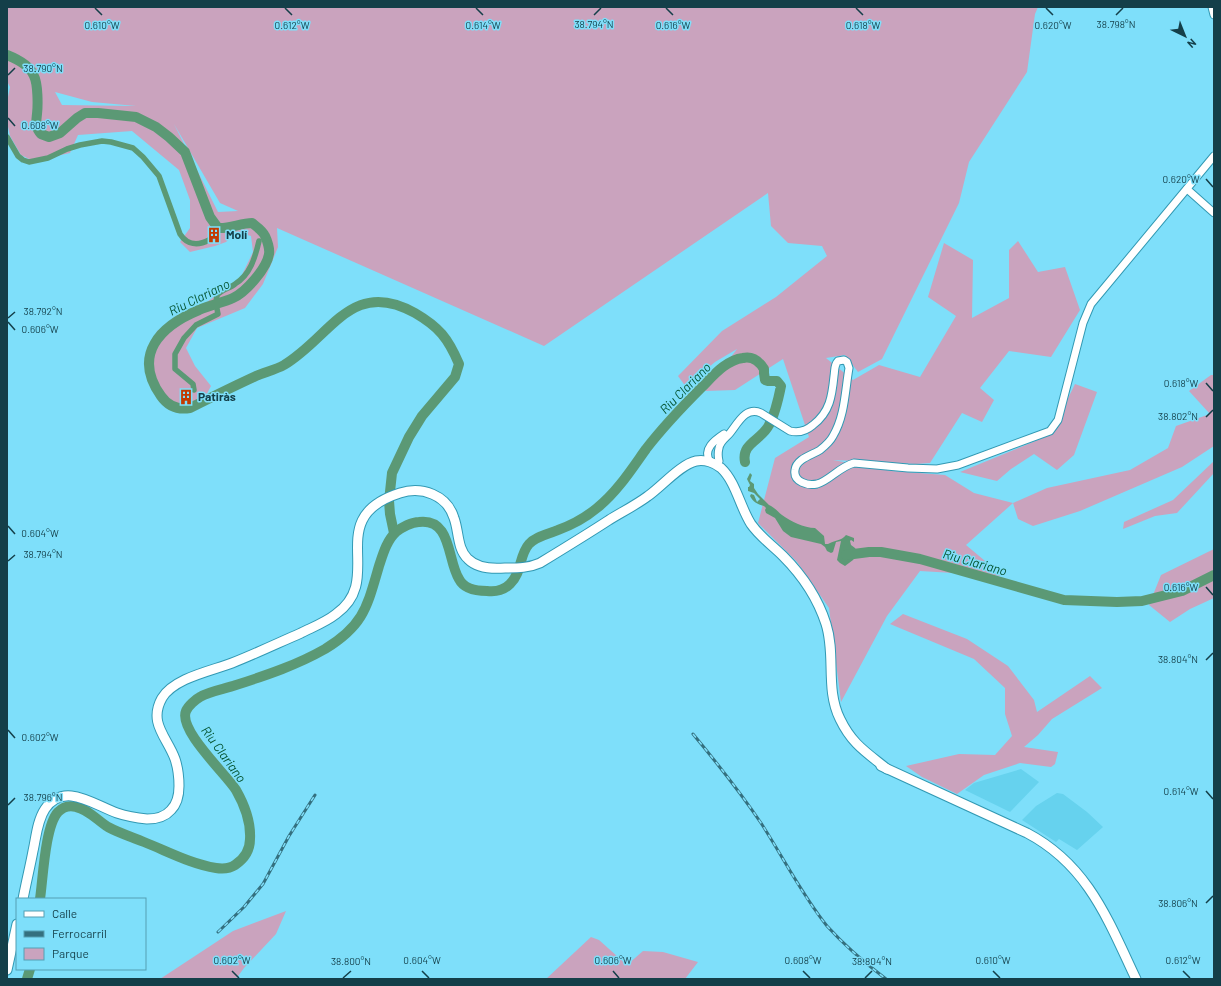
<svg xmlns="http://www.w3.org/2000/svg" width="1221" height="986" font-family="Barlow,sans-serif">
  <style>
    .built { fill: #66d2ee }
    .green { fill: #caa3be; fill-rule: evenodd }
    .water { fill: #5b9975 }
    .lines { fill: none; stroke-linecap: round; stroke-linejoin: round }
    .canal { stroke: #5b9975; stroke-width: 5.5 }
    .river { stroke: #5b9975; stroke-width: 10 }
    .minor-casing { stroke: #3299b3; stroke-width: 9 }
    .major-casing { stroke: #3299b3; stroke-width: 11 }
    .minor { stroke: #fff; stroke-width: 7 }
    .major { stroke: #fff; stroke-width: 9 }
    .rail-casing { stroke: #34707f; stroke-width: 3 }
    .rail { stroke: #7edffa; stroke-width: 1.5; stroke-dasharray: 4.5; stroke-linecap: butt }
    .ticks { fill: none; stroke: #143f49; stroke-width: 1.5 }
    .labels { text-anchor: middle; stroke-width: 3; stroke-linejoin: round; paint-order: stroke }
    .poi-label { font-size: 12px; font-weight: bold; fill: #143f49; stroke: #7edffa; text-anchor: start }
    .water-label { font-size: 13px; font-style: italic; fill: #065634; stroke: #7edffa }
    .ticks-label { font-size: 10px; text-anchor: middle; fill: #143f49; stroke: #7edffa; stroke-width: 3; stroke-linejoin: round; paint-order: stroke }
  </style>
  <rect width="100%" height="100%" fill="#7edffa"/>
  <g class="built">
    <polygon points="1021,769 1039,782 1010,812 965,790 974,783"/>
    <polygon points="1057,793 1063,794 1087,812 1103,827 1077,850 1059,839 1056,842 1022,820 1036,806"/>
  </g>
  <g class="green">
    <path d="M7,7H1038L1035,14L1027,72L969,162L959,203L882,359L858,372L845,355L826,358L853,380L879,365L920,377L956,316L928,297L944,243L973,260L972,318L1009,298V250L1018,241L1038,272L1065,267L1080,310L1051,357L1009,351L980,388L994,400L982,422L962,413L930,463L916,464L833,460L892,471L945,475L974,493L1013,503L1047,488L1130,470L1168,448L1176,426L1210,414L1189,391L1211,375H1214V446L1182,467L1080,511L1033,526L1018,519L1013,503L966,545L1003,576L920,571L887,616L841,702L829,608L797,562L758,523L775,458L809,437L783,359L735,390L705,391L737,349L715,362L686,387L678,376L722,331L776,297L827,256L822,246L788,243L771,226L768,193L544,346L277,228L278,247L263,284L245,308L197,328L186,348L195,366L211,386L200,407L170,409L147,378L157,331L207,302L241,277L253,252L251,236L236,232L226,242L215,246L190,252L180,242L190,228V200L179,170L132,131L78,135L70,153L33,161L21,155L10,136L7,122V102L10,87L7,81ZM55,92L92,102L136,106L62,105ZM174,124L220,203L238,211L218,212Z"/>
    <polygon points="1075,384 1097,392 1074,455 1057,470 1034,454 1011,469 997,481 960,472 1050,435"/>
    <polygon points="1214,461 1214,473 1177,513 1155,516 1123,529 1124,522 1173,500"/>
    <polygon points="1214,549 1214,598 1190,609 1170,622 1149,605 1161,575"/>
    <polygon points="903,614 967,639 1008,666 1034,700 1037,712 1090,676 1102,688 1052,719 1038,735 1024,747 1058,752 1055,764 1051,767 1020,763 984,775 957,794 922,777 906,766 959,754 995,755 1012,736 1005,714 1005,688 974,659 890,624"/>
    <polygon points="286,911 276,934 244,968 236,979 160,979 233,931"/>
    <polygon points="591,937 599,940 627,965 643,951 663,952 698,962 685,979 546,979"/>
  </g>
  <path class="water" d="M750,473L752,475L750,481L754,484V488L758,494L769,505C774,507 777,511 782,515C790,521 804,528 815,528L824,536L825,544H828C835,540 841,541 846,535L854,538V542L851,540L850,541L851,545L855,548L858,553L853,560L845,566L840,563L837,560L841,541L836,542L833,552L831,553L827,551L825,547L821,544L791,537L783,531L775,518L766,513L765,510L766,508L764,506C757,504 753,502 750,496L751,494L754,495L757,502L760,499L754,493L748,491V487H749L750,485L747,479Z"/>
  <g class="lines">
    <g class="canal">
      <path d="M7,137L18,156L23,160L29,162L48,158L67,149L80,145L102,141L111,142L133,148L143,157L159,176L180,234C187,245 198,246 209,240"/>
      <path d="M194,390L193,384L175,369V354L184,338L196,325L218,314C217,309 215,300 217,296C219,290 231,288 235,284C250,275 255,258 259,241"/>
    </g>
    <g class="river">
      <path d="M7,55C17,59 30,65 34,76C38,84 38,105 37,114C36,123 35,127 41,134L49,137L60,133L77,118L85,113H98L136,117L156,127L169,137L185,152L210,217L218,228C229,229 241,223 252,223C257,227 263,231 265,236C267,240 270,249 269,254C267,268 246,292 233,298C222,303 210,305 199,310C160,326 132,355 161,396C168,406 178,410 190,408C212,397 234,386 256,376C265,372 275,370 284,365C331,337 351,277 415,313C439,327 448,338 459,364L455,377L422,416L409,437L392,473L389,501L390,514L394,533"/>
      <polyline points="846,555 869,552 881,552 920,559 1064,600 1117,602 1142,601 1182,591 1214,575"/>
      <path d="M40,899C43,879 45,826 58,812C63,807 69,805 76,807C88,809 98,821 108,827C119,833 132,837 144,842C167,851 191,864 216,868C223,869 229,869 235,865C244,859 250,850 250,839C251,822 244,804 236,790C226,774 178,730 186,711C188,706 196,699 200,697C210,691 225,689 236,685C267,675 297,665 325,649C364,625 367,607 379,566C383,554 387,540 396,532C402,527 412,522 419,522C452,518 447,560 459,579C464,589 476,591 487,591C495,592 504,590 510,584C522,573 519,555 529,544C536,536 549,534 558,530C572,525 585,518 597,508C617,492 631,470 646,449C663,427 682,407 702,387C713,376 726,360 743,358C752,356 759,361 764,369V373L765,380L768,381H777L781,386C779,396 774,416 769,425C762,440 741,443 745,462"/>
      <polyline points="27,979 30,969"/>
    </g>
    <defs>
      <g id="minor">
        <polyline points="1212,7 1214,15"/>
        <polyline points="1187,189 1214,213"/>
        <path d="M719,461C718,457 718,452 719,448C720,441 726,438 730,433C738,423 746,406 761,413L790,431C798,433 806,431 813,425C830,412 832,396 834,376C835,370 834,365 838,361L844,360L847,362L849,368C845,391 845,416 833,436C830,442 825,446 820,450C812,455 796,459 795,470C793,482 808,486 817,484C829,481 839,467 854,463L908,468L937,469L958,465L1050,431L1058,420L1083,323L1091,304L1214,156"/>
        <path d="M710,462C702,449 715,440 724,434"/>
      </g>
      <g id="major">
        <path d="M881,766L1027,833C1088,865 1108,920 1136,979"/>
        <path d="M23,899C26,883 30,867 33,851C36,838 37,821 45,809C64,781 94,805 117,813C126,816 137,818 147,819C156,819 165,817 171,810C177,804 179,794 179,786C179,777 178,768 175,759C167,737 148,723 162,698C174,678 211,671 232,663C255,654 278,643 301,633C313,627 326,622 336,614C387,578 321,518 400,493C422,486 447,495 454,518C459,531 457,549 468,559C478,569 493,569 505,568C518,568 529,568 540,563C563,549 586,535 609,520C622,512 636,505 648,496C661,487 681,464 696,461C705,459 715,463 721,468C736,482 740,507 751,524C760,537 772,545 783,556C802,575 818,599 826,624C836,655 825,689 840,719C852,744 866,752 887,769"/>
        <polyline points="7,970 17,924"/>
      </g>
    </defs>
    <use href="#minor" class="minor-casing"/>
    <use href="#major" class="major-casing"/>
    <use href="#minor" class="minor"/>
    <use href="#major" class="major"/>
    <defs>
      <g id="rail">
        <path d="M693,734C717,763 740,792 761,823C783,857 802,895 827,926C845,946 865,963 886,979"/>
        <polyline points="218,932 244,907 263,884 289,836 315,795"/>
      </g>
    </defs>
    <use href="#rail" class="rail-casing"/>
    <use href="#rail" class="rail"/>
  </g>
  <path class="ticks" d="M95,8L102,15M285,8L292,15M476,8L483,15M666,8L673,15M856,8L863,15M1046,8L1053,15M594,15L601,8M1116,15L1123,8M8,75L15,68M8,118L15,126M1206,179L1213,187M8,318L15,312M8,322L15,330M1206,383L1213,391M1206,417L1213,410M8,526L15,534M8,561L15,555M1206,587L1213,595M1206,660L1213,653M8,730L15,738M1206,791L1213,799M8,805L15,798M1206,903L1213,896M232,971L239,978M422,971L429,978M613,971L619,978M803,971L810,978M993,971L1000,978M1183,971L1190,978M343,978L351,971M865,978L872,971"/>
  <defs>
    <symbol id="building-bare" viewBox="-9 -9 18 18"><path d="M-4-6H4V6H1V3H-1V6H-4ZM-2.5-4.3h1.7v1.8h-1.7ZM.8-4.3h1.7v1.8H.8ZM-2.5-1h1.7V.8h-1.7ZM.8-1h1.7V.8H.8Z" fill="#c23b00" stroke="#7edffa" stroke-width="2.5" paint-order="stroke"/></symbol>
  </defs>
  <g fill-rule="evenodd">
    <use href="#building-bare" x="203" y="224" width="22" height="22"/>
    <use href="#building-bare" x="175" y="386" width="22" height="22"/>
  </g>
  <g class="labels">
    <g class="poi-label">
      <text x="226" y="239">Molí</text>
      <text x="198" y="401">Patiràs</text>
    </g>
    <g class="water-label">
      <text transform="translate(199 297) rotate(-26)" y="5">Riu Clariano</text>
      <text transform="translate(685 388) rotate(-45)" y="5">Riu Clariano</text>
      <text transform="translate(975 562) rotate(16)" y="5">Riu Clariano</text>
      <text transform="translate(224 754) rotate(54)" y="5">Riu Clariano</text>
    </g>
  </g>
  <g class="ticks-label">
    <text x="594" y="28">38.794°N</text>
    <text x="1116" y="28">38.798°N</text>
    <text x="102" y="29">0.610°W</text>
    <text x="292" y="29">0.612°W</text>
    <text x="483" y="29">0.614°W</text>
    <text x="673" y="29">0.616°W</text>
    <text x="863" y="29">0.618°W</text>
    <text x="1053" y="29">0.620°W</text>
    <text x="43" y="72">38.790°N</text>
    <text x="40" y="129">0.608°W</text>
    <text x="1181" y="183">0.620°W</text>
    <text x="43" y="315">38.792°N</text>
    <text x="40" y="333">0.606°W</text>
    <text x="1181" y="387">0.618°W</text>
    <text x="1178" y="420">38.802°N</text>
    <text x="40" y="537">0.604°W</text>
    <text x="43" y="558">38.794°N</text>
    <text x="1181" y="591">0.616°W</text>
    <text x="1178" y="663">38.804°N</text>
    <text x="40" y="741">0.602°W</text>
    <text x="1181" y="795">0.614°W</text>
    <text x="43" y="801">38.796°N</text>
    <text x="1178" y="907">38.806°N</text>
    <text x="232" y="964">0.602°W</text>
    <text x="422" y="964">0.604°W</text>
    <text x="613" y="964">0.606°W</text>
    <text x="803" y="964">0.608°W</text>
    <text x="993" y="964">0.610°W</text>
    <text x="1183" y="964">0.612°W</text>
    <text x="351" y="965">38.800°N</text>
    <text x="872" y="965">38.804°N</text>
  </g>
  <rect width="1221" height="986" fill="none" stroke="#143f49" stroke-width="16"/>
  <rect x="16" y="898" width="130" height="72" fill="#7edffa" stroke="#549fb3"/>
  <rect x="24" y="911" width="20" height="6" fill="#ffffff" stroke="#549fb3"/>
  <text x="52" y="918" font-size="12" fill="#143f49">Calle</text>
  <rect x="24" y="931" width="20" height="6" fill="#34707f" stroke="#549fb3"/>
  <text x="52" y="938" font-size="12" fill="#143f49">Ferrocarril</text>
  <rect x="24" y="948" width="20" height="12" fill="#caa3be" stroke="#549fb3"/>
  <text x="52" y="958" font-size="12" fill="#143f49">Parque</text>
  <g transform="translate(1185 36) rotate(137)" stroke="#7edffa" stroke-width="3" paint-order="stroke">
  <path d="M0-3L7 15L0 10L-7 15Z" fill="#143f49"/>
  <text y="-6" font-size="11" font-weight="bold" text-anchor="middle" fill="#143f49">N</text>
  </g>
</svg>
